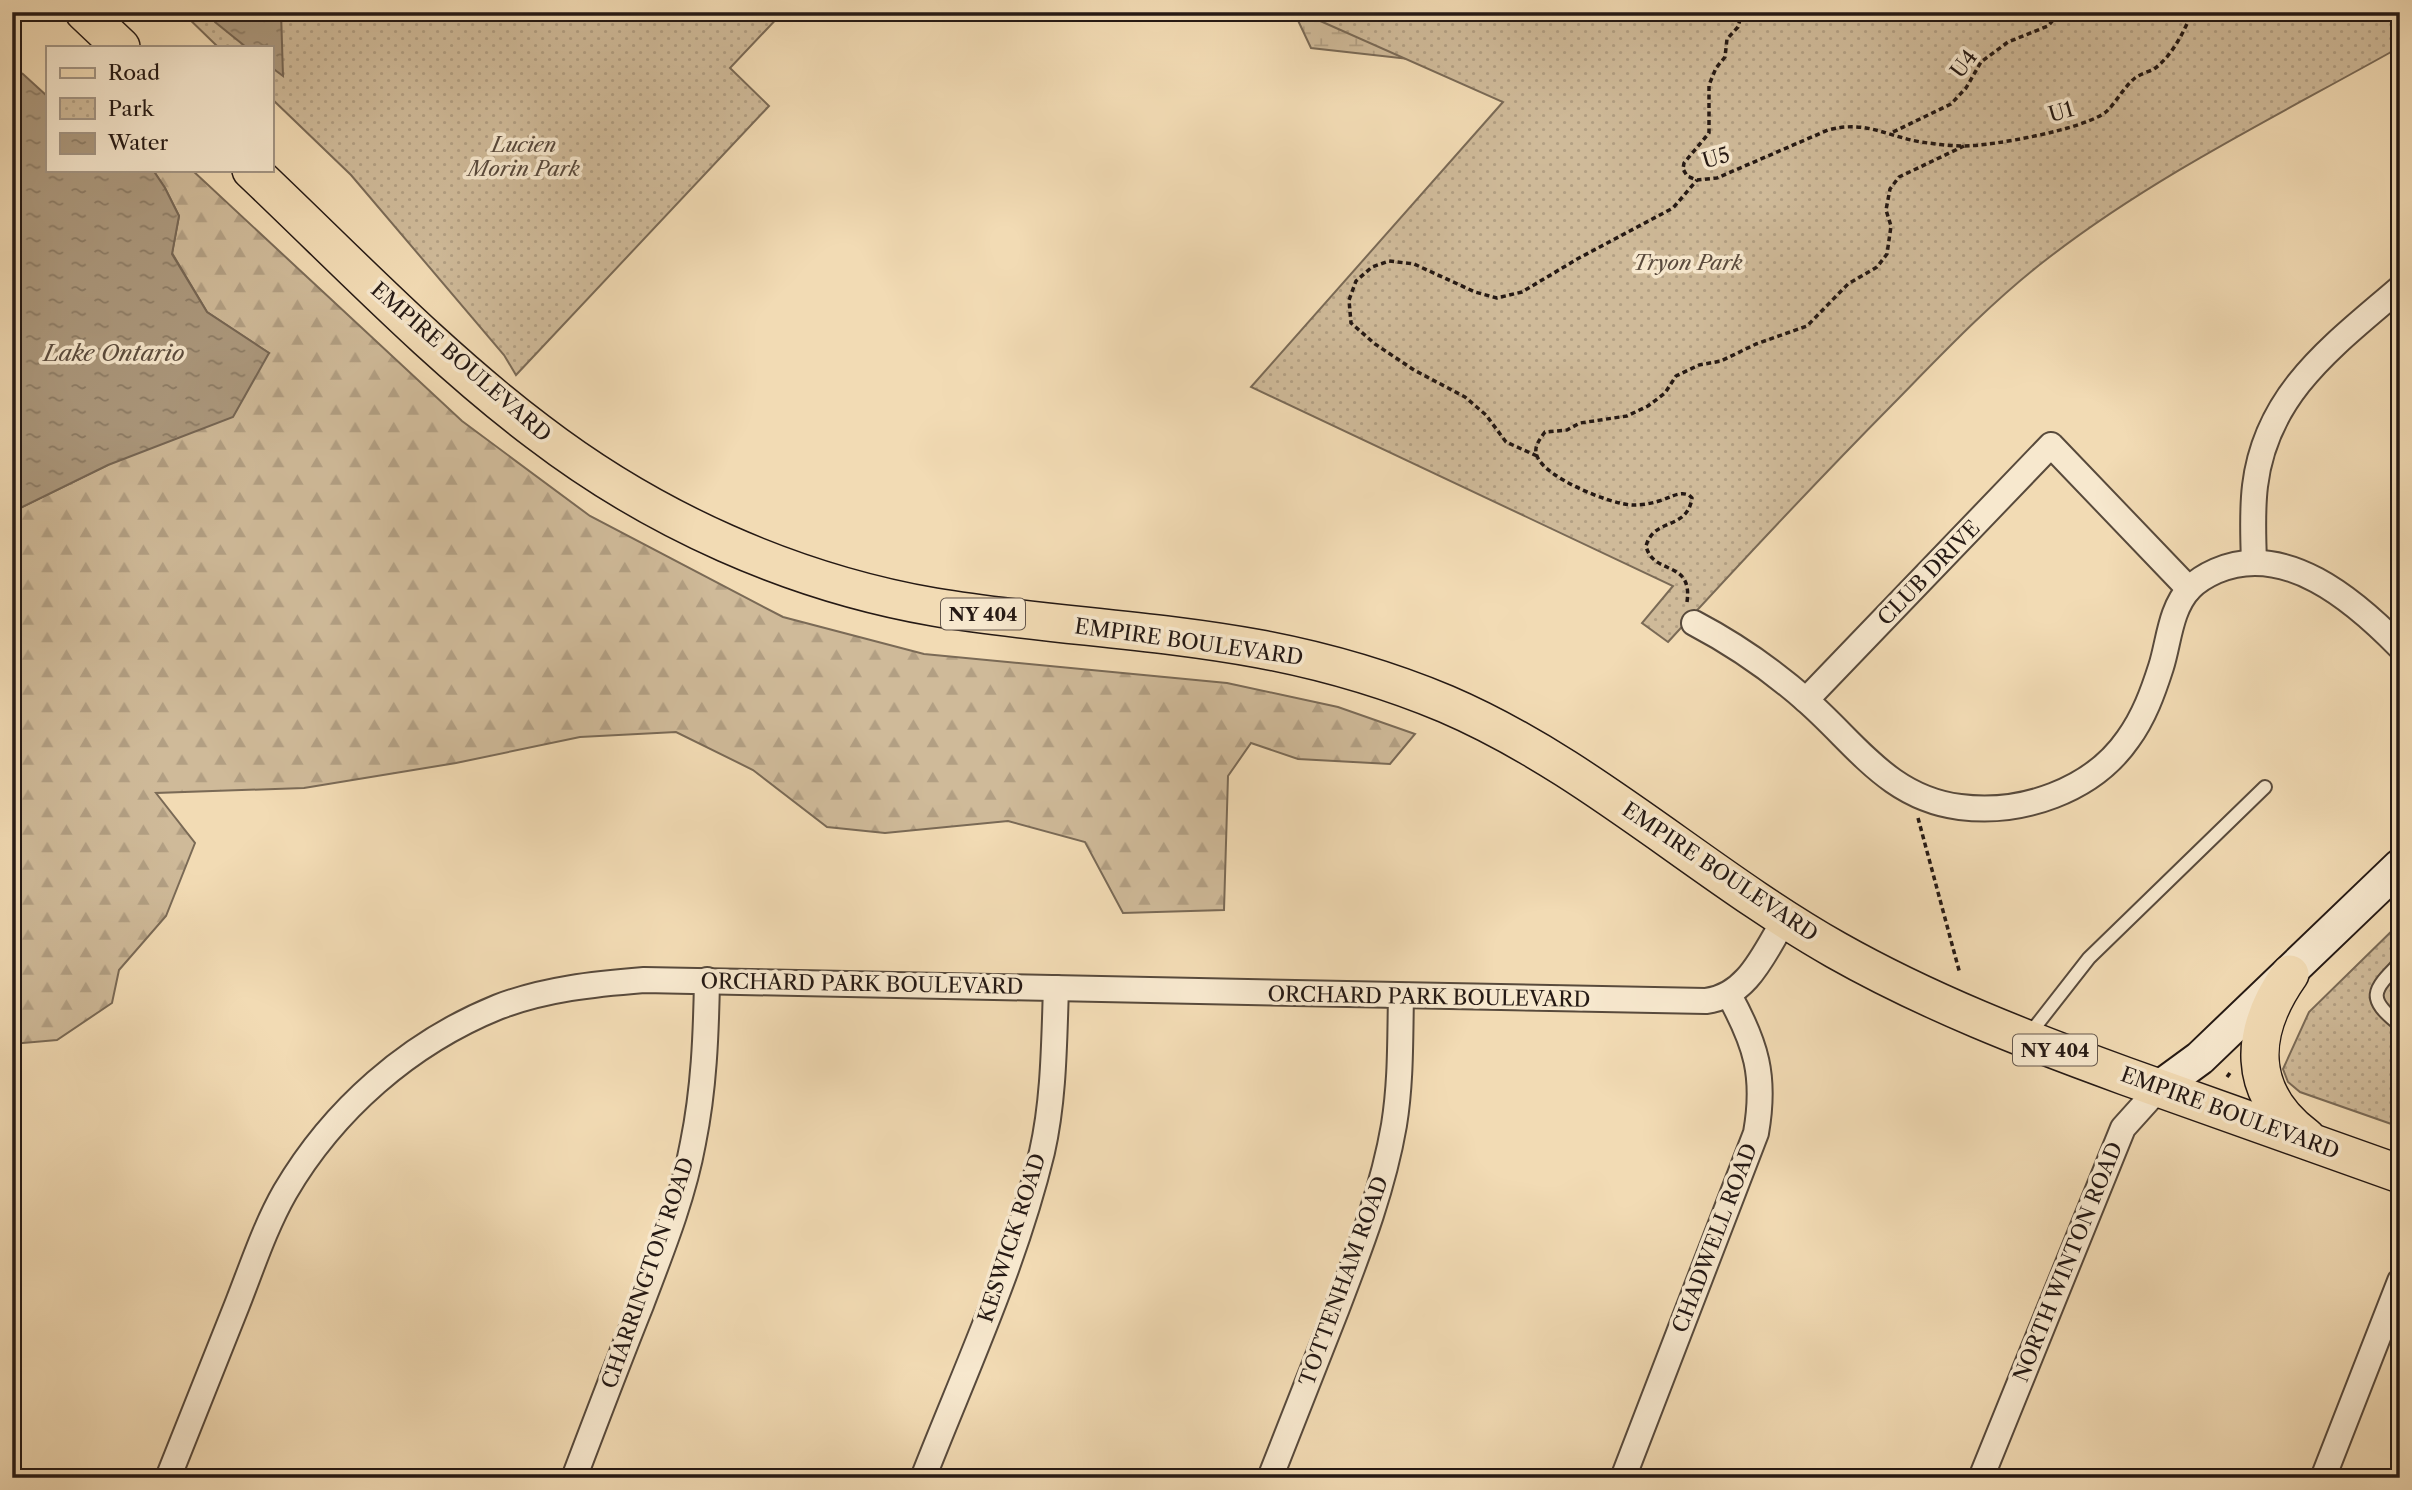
<svg xmlns="http://www.w3.org/2000/svg" width="2412" height="1490" font-family="'Libre Caslon Text',serif">
  <style>
    .forest { fill: url(#forest-firs); stroke: #7a6a56; stroke-width: 2 }
    .wetland { fill: url(#wetland-marsh); stroke: #7a6a56; stroke-width: 2 }
    .park { fill: url(#park-dots); stroke: #7a6a56; stroke-width: 2 }
    .water { fill: url(#water-ripples); stroke: #766654; stroke-width: 2 }
    .lines { fill: none; stroke-linecap: round; stroke-linejoin: round }
    .service-casing { stroke: #584a3c; stroke-width: 16 }
    .minor-casing { stroke: #584a3c; stroke-width: 28 }
    .secondary-casing { stroke: #251914; stroke-width: 37 }
    .primary-casing { stroke: #251914; stroke-width: 40 }
    .path { stroke: #251914; stroke-width: 3.5; stroke-dasharray: 5 3.5; stroke-linecap: butt }
    .service { stroke: #f7e8ce; stroke-width: 12 }
    .minor { stroke: #f7e8ce; stroke-width: 24 }
    .secondary { stroke: #f7e8ce; stroke-width: 33 }
    .primary { stroke: #f2dbb4; stroke-width: 37 }
    .labels { text-anchor: middle; stroke-width: 7; stroke-linejoin: round; paint-order: stroke }
    .shield { fill: #f7e8ce; stroke: #64574c; stroke-width: 2 }
    .shield-label { font-size: 19px; font-weight: bold; fill: #251914 }
    .street-label { font-size: 21px; fill: #251914; stroke: #f7e8ce }
    .park-label { font-size: 21px; font-style: italic; fill: #58493c; stroke: #f7e8ce }
    .water-label { font-size: 23px; font-style: italic; fill: #5b4c3e; stroke: #f7e8ce }
  </style>
  <defs>
    <pattern id="forest-firs" width="22" height="20" patternUnits="userSpaceOnUse" patternTransform="scale(1.75)"><rect width="22" height="20" fill="#cfba99"/><path d="M5 1l3.5 6h-7zM16 11l3.5 6h-7z" fill="#b29f83"/></pattern>
    <pattern id="wetland-marsh" width="20" height="14" patternUnits="userSpaceOnUse" patternTransform="scale(1.75)"><rect width="20" height="14" fill="#cfba99"/><path d="M1 5h8M5 5V1M11 12h8M15 12V8" fill="none" stroke="#b29f83"/></pattern>
    <pattern id="park-dots" width="8" height="8" patternUnits="userSpaceOnUse" patternTransform="scale(1.75)"><rect width="8" height="8" fill="#cfba99"/><path d="M2 2h.1M6 6h.1" fill="none" stroke="#b29f83" stroke-width="1.8" stroke-linecap="round"/></pattern>
    <pattern id="water-ripples" width="26" height="14" patternUnits="userSpaceOnUse" patternTransform="scale(1.75)"><rect width="26" height="14" fill="#ac997e"/><path d="M2 4q2-2 4 0t4 0M15 11q2-2 4 0t4 0" fill="none" stroke="#8c7c66"/></pattern>
  </defs>
  <rect width="100%" height="100%" fill="#f2dbb4"/>
  <filter id="stains"><feTurbulence type="fractalNoise" baseFrequency=".00286" numOctaves="4"/><feColorMatrix values="0 0 0 0 .2 0 0 0 0 .09 0 0 0 0 .02 0 0 0 .5 -.17"/></filter>
  <radialGradient id="worn" r=".72"><stop offset=".6" stop-color="#630" stop-opacity="0"/><stop offset="1" stop-color="#630" stop-opacity=".3"/></radialGradient>
  <polygon class="forest" points="153,170 192,170 462,421 590,516 783,617 924,654 1227,683 1338,707 1415,734 1390,764 1298,759 1251,743 1228,776 1224,910 1123,913 1085,842 1008,821 885,833 827,827 753,770 676,732 580,737 456,763 304,788 156,793 195,843 166,916 119,970 112,1003 57,1040 12,1044 12,512 108,465 269,353 207,312 172,253 179,216 165,188"/>
  <polygon class="wetland" points="1294,12 1499,12 1409,59 1311,48"/>
  <g class="park">
    <polygon points="182,12 783,12 730,68 769,106 516,375 504,355 351,175 271,98 271,47 218,47"/>
    <path d="M1300,12H2400V47C2281,114 2155,175 2047,259C1991,302 1942,354 1893,404C1816,482 1742,561 1668,642L1642,623L1673,586L1251,387L1503,102Z"/>
    <polygon points="2400,923 2400,1127 2300,1092 2288,1082 2283,1069 2309,1012"/>
  </g>
  <g class="water">
    <polygon points="216,12 281,12 283,76 271,67 271,47 246,47 215,22"/>
    <polygon points="12,68 23,74 47,96 47,170 153,170 165,188 179,216 172,254 207,312 269,353 233,417 108,465 12,512"/>
  </g>
  <g class="lines">
    <defs>
      <g id="service">
        <path d="M2400,963C2372,991 2366,998 2400,1025"/>
        <polyline points="2028,1036 2089,958 2265,787"/>
      </g>
      <g id="minor">
        <path d="M2254,561C2253,537 2252,511 2255,486C2266,393 2334,345 2400,288"/>
        <path d="M1694,623C1734,644 1773,671 1807,701C1857,745 1889,798 1960,807C2021,815 2092,791 2128,739C2144,717 2153,692 2161,667C2169,642 2170,609 2190,588C2197,581 2207,575 2216,571C2285,541 2354,600 2400,647"/>
        <polyline points="1806,700 2051,445 2189,589"/>
        <path d="M168,1478C191,1420 214,1362 237,1305C252,1267 265,1227 285,1192C333,1110 409,1043 498,1007C545,989 594,984 644,980L1706,1001C1748,996 1765,951 1785,919"/>
        <path d="M574,1478C596,1420 618,1362 641,1305C661,1252 683,1198 693,1143C704,1089 706,1035 707,980"/>
        <path d="M923,1478C965,1371 1015,1264 1042,1152C1054,1099 1054,1043 1056,988"/>
        <path d="M1270,1478C1292,1421 1315,1365 1337,1308C1360,1248 1383,1189 1394,1125C1401,1082 1400,1039 1401,996"/>
        <path d="M1623,1478L1756,1133C1766,1076 1756,1044 1729,995"/>
        <polyline points="1981,1478 2123,1128 2159,1088"/>
        <polyline points="2323,1478 2400,1281"/>
      </g>
      <polyline id="secondary" points="2159,1088 2200,1058 2400,866"/>
      <g id="primary">
        <polyline points="84,12 121,47"/>
        <path d="M251,170C344,258 436,355 538,432C653,520 791,582 934,607C1042,625 1152,629 1260,649C1324,661 1386,679 1446,704C1588,765 1702,874 1836,950C1928,1002 2026,1040 2125,1076C2216,1109 2308,1141 2400,1174"/>
        <path d="M2290,974C2249,1032 2246,1092 2306,1137"/>
      </g>
    </defs>
    <use href="#service" class="service-casing"/>
    <use href="#minor" class="minor-casing"/>
    <use href="#secondary" class="secondary-casing"/>
    <use href="#primary" class="primary-casing"/>
    <g class="path">
      <path d="M1745,12L1741,16L1738,27L1727,39L1725,57L1716,68L1709,85V133L1684,163L1683,169L1687,176L1697,180L1717,178L1828,130C1866,120 1886,136 1921,142C1935,144 1950,146 1964,146C1992,146 2087,129 2107,111C2117,101 2124,87 2135,78C2140,74 2148,72 2154,69C2172,56 2184,32 2192,12"/>
      <polyline points="1893,132 1951,104 1966,88 1981,62 2008,42 2048,26 2060,12"/>
      <polyline points="1537,456 1506,442 1486,415 1465,397 1414,370 1375,344 1351,323 1349,300 1356,281 1372,267 1389,261 1414,264 1475,292 1497,298 1522,292 1579,258 1673,208 1697,180"/>
      <path d="M1687,602C1693,559 1653,576 1646,546C1654,517 1687,531 1692,498L1689,495C1678,491 1670,498 1659,501C1650,504 1640,505 1632,505C1610,504 1545,478 1537,456C1533,447 1540,439 1545,432L1567,430L1580,423L1627,416L1648,406L1665,393L1676,376L1699,365L1721,361L1756,344L1807,326L1848,284L1877,267L1887,254L1891,226L1886,210L1890,189L1899,177L1964,146"/>
      <polyline points="1918,818 1960,974"/>
      <polyline points="2227,1077 2232,1070"/>
    </g>
    <use href="#service" class="service"/>
    <use href="#minor" class="minor"/>
    <use href="#secondary" class="secondary"/>
    <use href="#primary" class="primary"/>
  </g>
  <g class="labels">
    <g class="shield">
      <rect x="941" y="598.5" width="84" height="31" rx="5"/>
      <rect x="2013" y="1034.5" width="84" height="31" rx="5"/>
    </g>
    <g class="shield-label">
      <text x="983" y="621">NY 404</text>
      <text x="2055" y="1057">NY 404</text>
    </g>
    <g class="street-label">
      <text transform="translate(1964 64) rotate(-53)" y="7">U4</text>
      <text transform="translate(2061 112) rotate(-16)" y="7">U1</text>
      <text transform="translate(1716 158) rotate(-16)" y="7">U5</text>
      <text transform="translate(461 362) rotate(41)" y="7">EMPIRE BOULEVARD</text>
      <text transform="translate(1929 573) rotate(-46)" y="7">CLUB DRIVE</text>
      <text transform="translate(1189 642) rotate(8)" y="7">EMPIRE BOULEVARD</text>
      <text transform="translate(1720 872) rotate(34)" y="7">EMPIRE BOULEVARD</text>
      <text transform="translate(862 984) rotate(1)" y="7">ORCHARD PARK BOULEVARD</text>
      <text transform="translate(1429 997) rotate(1)" y="7">ORCHARD PARK BOULEVARD</text>
      <text transform="translate(2230 1113) rotate(20)" y="7">EMPIRE BOULEVARD</text>
      <text transform="translate(1012 1238) rotate(-72)" y="7">KESWICK ROAD</text>
      <text transform="translate(1715 1238) rotate(-69)" y="7">CHADWELL ROAD</text>
      <text transform="translate(2068 1262) rotate(-68)" y="7">NORTH WINTON ROAD</text>
      <text transform="translate(648 1273) rotate(-71)" y="7">CHARRINGTON ROAD</text>
      <text transform="translate(1344 1281) rotate(-70)" y="7">TOTTENHAM ROAD</text>
    </g>
    <g class="park-label">
      <text x="524" y="152">Lucien<tspan x="524" dy="24">Morin Park</tspan></text>
      <text x="1688" y="270">Tryon Park</text>
    </g>
    <g class="water-label">
      <text x="114" y="361">Lake Ontario</text>
    </g>
  </g>
  <rect width="2412" height="1490" fill="none" stroke="#f2dbb4" stroke-width="42"/>
  <rect x="14" y="14" width="2384" height="1462" fill="none" stroke="#251914" stroke-width="3.5"/>
  <rect x="21" y="21" width="2370" height="1448" fill="none" stroke="#251914" stroke-width="2"/>
  <rect x="46" y="46" width="228" height="126" fill="#f7e8ce" stroke="#a39584" stroke-width="2"/>
  <rect x="60" y="68" width="35" height="10" fill="#f2dbb4" stroke="#a39584" stroke-width="2"/>
  <text x="108" y="80" font-size="21" fill="#251914">Road</text>
  <rect x="60" y="98" width="35" height="21" fill="url(#park-dots)" stroke="#a39584" stroke-width="2"/>
  <text x="108" y="116" font-size="21" fill="#251914">Park</text>
  <rect x="60" y="133" width="35" height="21" fill="url(#water-ripples)" stroke="#a39584" stroke-width="2"/>
  <text x="108" y="150" font-size="21" fill="#251914">Water</text>
  <rect width="100%" height="100%" filter="url(#stains)"/>
  <rect width="100%" height="100%" fill="url(#worn)"/>
</svg>
